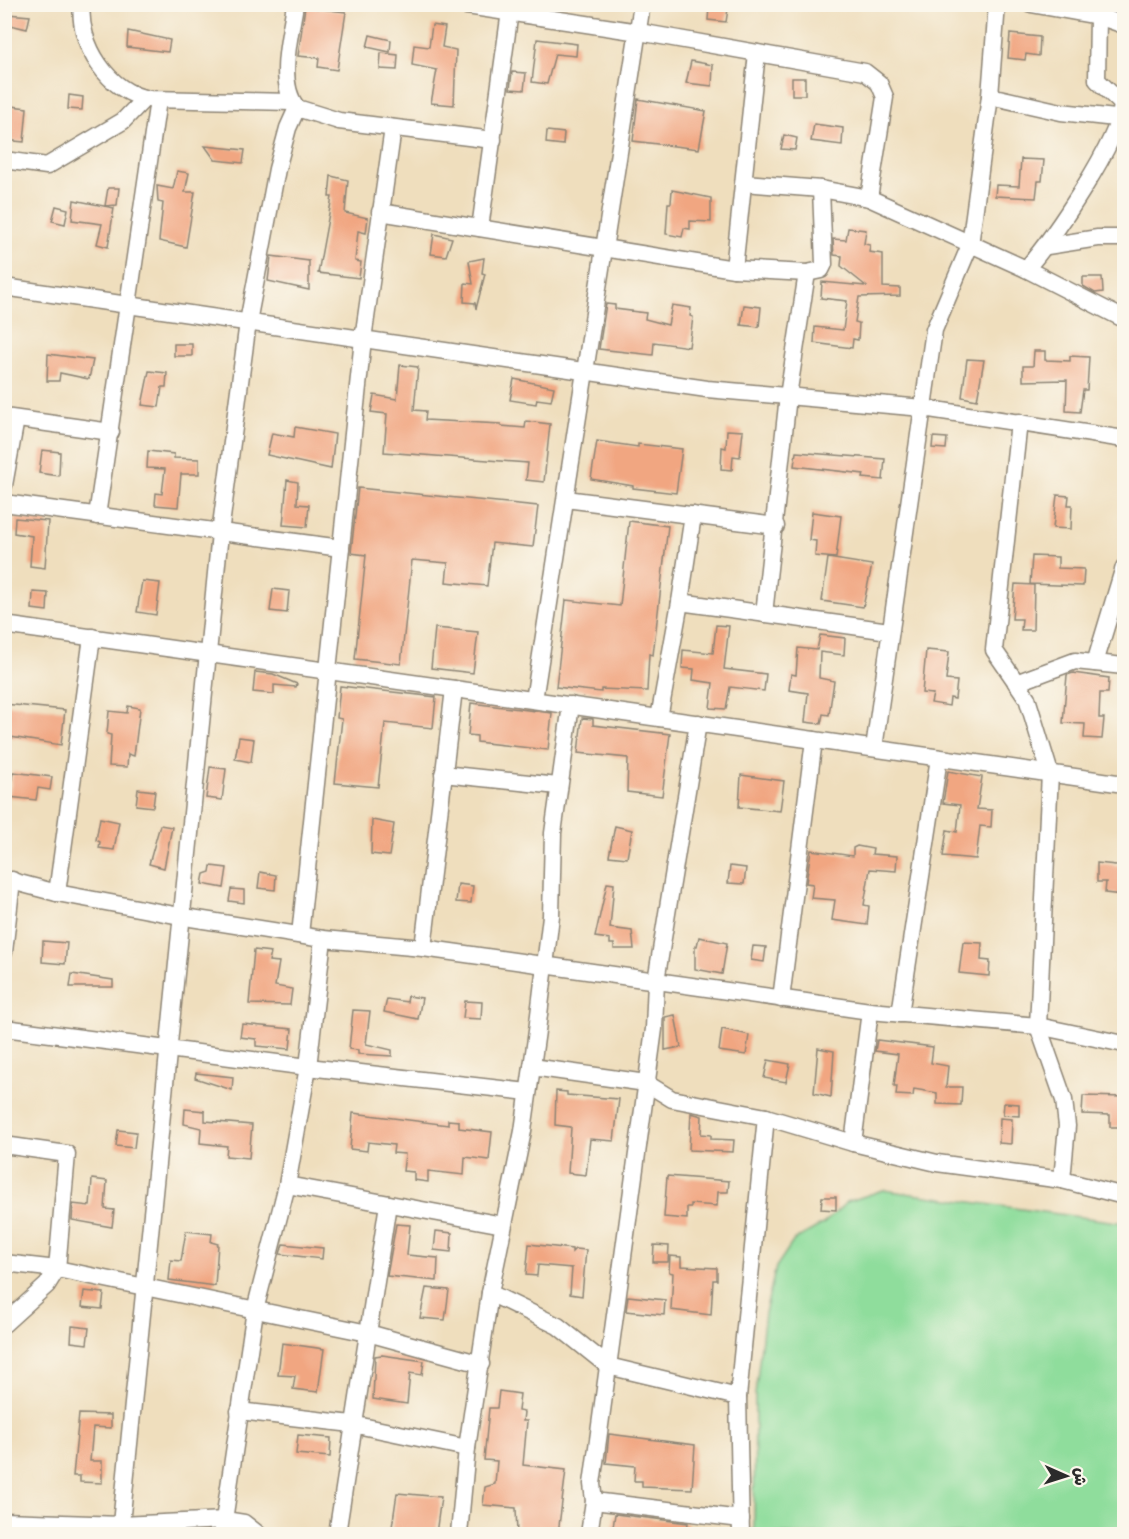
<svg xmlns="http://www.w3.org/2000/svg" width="1129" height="1539" font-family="'Playpen Sans','Playpen Sans Arabic',sans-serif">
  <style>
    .green { fill: #8fdd9c; stroke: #5d8464; stroke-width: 1.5 }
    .building { fill: #f1a681 }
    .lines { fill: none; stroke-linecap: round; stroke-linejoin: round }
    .minor-casing { stroke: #8d8474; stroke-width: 19 }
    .minor { stroke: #fff; stroke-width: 16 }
  </style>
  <rect width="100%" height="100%" fill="#fbf7ec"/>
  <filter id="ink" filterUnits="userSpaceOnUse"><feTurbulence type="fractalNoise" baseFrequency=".0167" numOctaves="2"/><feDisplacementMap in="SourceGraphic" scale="12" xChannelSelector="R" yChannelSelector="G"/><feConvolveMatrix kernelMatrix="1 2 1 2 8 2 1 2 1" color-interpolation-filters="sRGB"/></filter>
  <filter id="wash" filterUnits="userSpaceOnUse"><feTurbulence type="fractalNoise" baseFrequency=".008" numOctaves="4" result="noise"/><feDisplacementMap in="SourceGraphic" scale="24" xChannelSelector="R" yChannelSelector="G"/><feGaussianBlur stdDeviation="1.35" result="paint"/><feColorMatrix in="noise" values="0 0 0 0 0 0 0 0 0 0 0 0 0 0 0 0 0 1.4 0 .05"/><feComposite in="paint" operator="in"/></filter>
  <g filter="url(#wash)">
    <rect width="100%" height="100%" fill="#efdebd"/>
    <polygon class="green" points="883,1190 1124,1223 1124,1534 754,1534 755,1395 765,1313 776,1267 794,1240 823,1224 847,1202"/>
    <g id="blocks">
      <g class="building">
        <polygon points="305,7 346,12 337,70 318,67 319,58 298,56"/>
        <polygon points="709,7 728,9 726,22 708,20"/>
        <polygon points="7,14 30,16 27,29 6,24"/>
        <polygon points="432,25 445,27 442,47 456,50 454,105 431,103 437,70 412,65 414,45 429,47"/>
        <polygon points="128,31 170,40 168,52 127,47"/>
        <polygon points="1010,34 1040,37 1039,56 1026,54 1025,60 1008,58"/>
        <polygon points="370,35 391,40 390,52 367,47"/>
        <polygon points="537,39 577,44 576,56 555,54 547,84 532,82"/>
        <polygon points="381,53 398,55 397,70 380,69"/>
        <polygon points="691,61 713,65 712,86 686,83"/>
        <polygon points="512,72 526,73 524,90 510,89"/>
        <rect x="792" y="78" width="13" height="17"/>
        <polygon points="69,95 83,97 82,110 68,109"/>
        <polygon points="638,99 706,111 699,149 633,141"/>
        <polygon points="4,105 27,108 24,142 4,140"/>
        <polygon points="814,124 843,128 842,145 811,141"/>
        <polygon points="547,131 564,133 563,145 546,143"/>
        <polygon points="784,135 797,138 795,150 781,149"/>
        <polygon points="205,146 245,150 243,163 215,160"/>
        <polygon points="1021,159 1044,160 1042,181 1038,181 1036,198 995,196 996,185 1019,186"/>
        <polygon points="177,171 189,173 185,192 195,192 186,247 159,241 163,203 158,202 157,186 173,189"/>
        <polygon points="331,176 348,180 345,213 368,218 366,233 358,231 355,261 361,262 359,278 318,273 332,197 329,197"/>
        <polygon points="108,188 119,188 117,205 105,206"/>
        <polygon points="672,190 711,198 711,222 690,221 690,229 684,228 682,237 666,234 668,203 671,203"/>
        <polygon points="74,200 114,208 108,247 97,244 102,224 72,220"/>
        <polygon points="56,206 68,209 65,224 52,221"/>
        <polygon points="848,228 866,230 864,244 870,245 869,252 883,254 883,287 900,288 900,296 859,297 855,322 859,323 858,340 853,339 852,348 814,343 815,327 843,330 847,301 821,298 822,282 866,286 841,266 842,256 834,255 833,239 846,240"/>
        <polygon points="434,234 452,238 446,256 431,254"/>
        <polygon points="271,256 309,261 309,290 268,281"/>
        <polygon points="484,258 482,273 485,274 476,309 475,303 464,302 465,283 473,284 469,261"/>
        <polygon points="1083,277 1102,277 1103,292 1095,293 1083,286"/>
        <polygon points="606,304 615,305 615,309 646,313 645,319 668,325 672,305 691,308 690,316 693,317 689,347 654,342 653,355 599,349"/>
        <polygon points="744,305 761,307 759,327 741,325"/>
        <rect x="174" y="344" width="18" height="12"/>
        <polygon points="1034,351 1045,351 1045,360 1070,361 1070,356 1089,357 1087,390 1083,390 1080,412 1066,411 1067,380 1023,381 1023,366 1033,366"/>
        <polygon points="48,354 93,360 89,379 60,373 59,381 47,381"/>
        <polygon points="967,359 984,360 977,400 962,397"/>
        <polygon points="400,365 418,367 414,410 426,411 425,420 501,424 501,426 525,428 526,421 550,424 544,482 526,480 528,463 384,452 387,414 371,412 374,395 397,399"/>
        <polygon points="149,371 167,373 166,387 162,387 159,407 142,405"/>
        <polygon points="514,379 554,387 551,401 537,399 536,404 510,400"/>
        <polygon points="295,427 335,434 331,469 267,455 272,433 294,437"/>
        <polygon points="727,430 743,431 740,457 733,456 732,470 721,469 722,447 726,448"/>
        <polygon points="933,437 947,438 946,449 932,448"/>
        <polygon points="597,441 638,447 638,444 682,449 676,493 633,488 633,486 591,479"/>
        <polygon points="42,450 60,452 59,476 39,473"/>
        <polygon points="148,451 174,454 174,458 199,459 199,474 181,474 178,507 155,505 156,493 162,494 165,469 147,468"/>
        <polygon points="796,452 885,459 883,480 863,478 864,474 794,466"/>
        <polygon points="287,480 298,482 297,504 309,505 307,527 283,525"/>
        <polygon points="358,488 538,506 533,547 492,543 487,586 446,582 448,563 412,560 401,664 355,659 366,555 351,553"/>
        <polygon points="1057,495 1069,496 1068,505 1072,505 1071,529 1053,528"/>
        <polygon points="812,512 841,516 836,558 815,556 816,541 809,540"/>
        <polygon points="15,518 48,521 45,568 30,566 32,536 14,533"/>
        <polygon points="629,521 668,526 653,655 649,654 647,691 601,689 601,692 556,687 566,600 620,606"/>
        <polygon points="1032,556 1058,557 1058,568 1084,569 1083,586 1030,584"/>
        <polygon points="828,558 872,565 863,607 822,601"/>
        <polygon points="142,581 160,583 156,615 137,612"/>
        <polygon points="1015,584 1034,585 1033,630 1021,630 1022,619 1012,619"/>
        <polygon points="273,589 289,591 287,613 270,611"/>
        <polygon points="33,592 48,593 47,611 32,609"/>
        <polygon points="716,625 729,626 724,669 766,674 764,691 730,687 726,709 710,708 713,683 693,680 694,669 682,668 683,650 713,653"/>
        <polygon points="435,628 478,632 473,673 431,668"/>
        <polygon points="820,635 845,638 844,655 820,652 819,678 834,681 829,715 823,714 821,724 805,722 808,693 789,690 791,674 796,675 798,648 817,650"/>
        <polygon points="926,650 949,652 946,680 957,681 955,699 950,698 949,706 931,703 933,694 922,693"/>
        <polygon points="255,672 273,674 297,684 296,687 274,685 274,694 253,692"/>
        <polygon points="1073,673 1109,678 1108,693 1100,693 1099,718 1104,718 1102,739 1084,738 1085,724 1063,723 1067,675"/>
        <polygon points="340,686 436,697 433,728 385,723 378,787 335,783 342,719 337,718"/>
        <polygon points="471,703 552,713 548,750 477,742 477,736 468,735"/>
        <polygon points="4,704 65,710 61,745 4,736"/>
        <polygon points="128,706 140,708 134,756 128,754 127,767 109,766 111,735 107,734 109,711 127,713"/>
        <polygon points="582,718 593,719 593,725 670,734 662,796 627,792 628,758 578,753"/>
        <polygon points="239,737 254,739 251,762 235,759"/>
        <polygon points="210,767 226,769 222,800 206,798"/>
        <polygon points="948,771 982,777 977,809 992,810 991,827 980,826 976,859 943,856 947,830 957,832 960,805 943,803"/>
        <polygon points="13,772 52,777 50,790 38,788 36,800 9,797"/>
        <polygon points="741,775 784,781 780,811 739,807"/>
        <polygon points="138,789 155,791 153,807 136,805"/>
        <polygon points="100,818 119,822 114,850 99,848 100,842 96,840"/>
        <polygon points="372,820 394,824 389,856 371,854"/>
        <polygon points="160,825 172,827 164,868 149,864"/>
        <polygon points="615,826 632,830 627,858 609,856"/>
        <polygon points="857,846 873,849 872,854 897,856 896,871 870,869 864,905 869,906 867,925 832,920 835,900 811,898 813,884 806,883 811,850 853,856 853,848"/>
        <polygon points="1097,863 1125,866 1122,895 1105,893 1106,882 1097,882"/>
        <polygon points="211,866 227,868 224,888 202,884 204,874 210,872"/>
        <polygon points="730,866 746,868 744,884 728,883"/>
        <polygon points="260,872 276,875 275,890 258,888"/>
        <polygon points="607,883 614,884 610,928 632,931 634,949 614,949 614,944 610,944 610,939 595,937"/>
        <polygon points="458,884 473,886 471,903 456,902"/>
        <polygon points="231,889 244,890 244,903 229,901"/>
        <polygon points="699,937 727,943 722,974 695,969 695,946 697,946"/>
        <polygon points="43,941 67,943 65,964 42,962"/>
        <polygon points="963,942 982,943 981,960 990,961 989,976 959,973"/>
        <polygon points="753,946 766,947 764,962 751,960"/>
        <polygon points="254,950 271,952 269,961 279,962 275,986 292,989 290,1005 249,1004"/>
        <polygon points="72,974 113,980 113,987 70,987"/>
        <polygon points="408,996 422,998 418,1019 384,1012 387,999 407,1002"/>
        <polygon points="465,1001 482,1002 481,1019 463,1018"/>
        <polygon points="353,1010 370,1011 366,1044 392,1050 392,1056 358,1054 358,1050 349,1049"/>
        <polygon points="675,1015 681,1047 665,1050 665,1017"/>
        <polygon points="242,1024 292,1029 290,1049 256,1046 256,1039 240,1037"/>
        <polygon points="722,1029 749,1035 746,1055 719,1051"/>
        <polygon points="877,1040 933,1047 931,1063 948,1066 946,1087 962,1087 961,1105 937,1104 937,1093 914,1089 913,1096 896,1095 897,1086 894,1086 898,1054 875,1051"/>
        <polygon points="818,1048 834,1051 831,1097 814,1093"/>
        <polygon points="768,1060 790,1064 786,1082 764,1078"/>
        <polygon points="196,1073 233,1077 232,1090 195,1078"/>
        <polygon points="556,1091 567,1092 567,1095 619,1099 614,1141 590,1139 586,1175 568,1173 571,1127 555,1125"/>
        <polygon points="1083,1096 1125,1097 1122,1127 1110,1127 1110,1115 1082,1114"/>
        <polygon points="1004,1103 1019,1104 1019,1116 1003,1115"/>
        <polygon points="185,1109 205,1111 205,1121 252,1125 249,1158 226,1156 227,1146 200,1143 201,1128 184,1124"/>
        <polygon points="353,1113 448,1125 448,1120 459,1121 459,1128 492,1132 489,1160 465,1157 464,1175 428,1171 428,1182 414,1180 414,1172 403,1171 405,1154 393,1153 394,1145 368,1142 367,1151 350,1149"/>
        <polygon points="691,1113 702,1116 701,1134 711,1135 711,1139 734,1140 733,1152 689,1150"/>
        <polygon points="1000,1118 1012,1119 1011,1144 999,1143"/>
        <polygon points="118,1130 136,1132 134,1148 116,1146"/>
        <polygon points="667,1176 729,1181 728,1192 718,1192 717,1206 691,1204 691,1207 687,1207 687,1219 664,1217"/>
        <polygon points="92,1179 107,1181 105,1209 114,1210 112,1227 72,1220 73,1204 90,1206"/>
        <polygon points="822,1197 836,1197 836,1210 821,1209"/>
        <polygon points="396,1224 410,1225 407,1255 438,1258 437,1281 387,1276"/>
        <polygon points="186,1231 212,1234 211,1242 218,1244 215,1286 169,1280 171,1260 181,1261"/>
        <polygon points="436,1231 452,1233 451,1252 434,1250"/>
        <polygon points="283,1244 323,1248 322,1259 280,1254"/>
        <polygon points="529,1244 572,1249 572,1252 575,1249 586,1250 582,1296 570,1294 572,1268 538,1265 537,1276 526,1275"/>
        <polygon points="654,1245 669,1246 668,1262 653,1262"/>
        <polygon points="670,1256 681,1257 681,1266 717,1268 717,1280 713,1280 711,1315 671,1310 673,1273 669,1272"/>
        <polygon points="426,1288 449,1290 445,1320 420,1318"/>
        <polygon points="84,1291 104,1293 102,1309 82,1307"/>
        <polygon points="628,1296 665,1300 664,1315 626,1311"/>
        <polygon points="72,1326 89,1328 87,1344 71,1342"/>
        <polygon points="282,1343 324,1349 318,1392 293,1389 295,1376 278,1375"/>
        <polygon points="382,1355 424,1361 422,1375 410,1373 407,1404 373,1399 375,1356"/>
        <polygon points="499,1391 520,1394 518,1411 524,1412 523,1421 527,1421 523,1465 566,1470 558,1534 517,1534 516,1508 483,1505 485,1487 495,1484 497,1461 484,1460 489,1408 497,1408"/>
        <polygon points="79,1414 111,1415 111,1428 93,1427 90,1461 102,1461 102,1483 80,1482 80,1476 73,1476"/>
        <polygon points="609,1434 695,1445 692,1489 642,1487 642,1481 634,1481 635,1466 606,1463"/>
        <polygon points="298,1435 331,1438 330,1457 296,1454"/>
        <polygon points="397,1493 441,1497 436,1534 391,1534"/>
        <polygon points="615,1514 688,1523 687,1531 685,1531 684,1534 612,1534"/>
      </g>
    </g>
  </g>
  <g filter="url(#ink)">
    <use href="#blocks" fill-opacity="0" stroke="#8d8474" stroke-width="1.5"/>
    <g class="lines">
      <defs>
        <g id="minor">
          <path d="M82,4C77,43 109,94 150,99L292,102"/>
          <path d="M295,4C291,34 276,82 297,108L339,121L493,140"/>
          <polyline points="454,4 639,32 865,72 879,83 885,97 869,198"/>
          <polyline points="1031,4 1098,16 1124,25"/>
          <polyline points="1098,16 1097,80 1122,104"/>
          <polyline points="990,96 1061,112 1124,119"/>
          <polyline points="4,160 47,166 123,121 144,99"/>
          <polyline points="744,183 821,189 869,198 1026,269 1124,319"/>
          <polyline points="380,212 734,269 807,273 821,270 824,264 821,189"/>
          <polyline points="480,228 511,4"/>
          <polyline points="1047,246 1098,238 1124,238"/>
          <polyline points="734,269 757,53"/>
          <path d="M1026,269C1052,239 1120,141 1122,104L1124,103"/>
          <polyline points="4,287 707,389 923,408 1124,439"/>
          <polyline points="4,417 111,432"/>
          <polyline points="1019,422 994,650 1027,698 1050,773 1038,1026 1064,1100 1067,1126 1062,1180"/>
          <polyline points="4,485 16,419"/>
          <polyline points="566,499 776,526"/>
          <polyline points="4,503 341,548"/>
          <polyline points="97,516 158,100"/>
          <polyline points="680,602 889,631"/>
          <polyline points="764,614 788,396 807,273"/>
          <polyline points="4,625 1124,784"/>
          <polyline points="92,637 57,893 191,918 323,939 423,948 870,1011 1038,1026 1124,1044"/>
          <polyline points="1095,663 1124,567"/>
          <polyline points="1016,683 1075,661 1124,666"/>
          <polyline points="534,700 642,4"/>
          <polyline points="659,718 680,602 693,515"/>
          <polyline points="874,748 934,330 970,245 990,96 997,4"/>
          <polyline points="443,774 558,786"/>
          <polyline points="4,879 57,893"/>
          <polyline points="300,935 363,339 393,128"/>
          <polyline points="423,948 454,689"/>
          <polyline points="4,952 12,880"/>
          <polyline points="781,999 814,740"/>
          <polyline points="900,1014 939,758"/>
          <polyline points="4,1028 308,1067 528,1092"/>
          <polyline points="532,1067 646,1083 672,1099 766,1117 853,1143 937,1163 1062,1180 1124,1196"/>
          <polyline points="853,1143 870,1011"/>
          <polyline points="4,1145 67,1154 57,1269 47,1285 4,1324"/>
          <polyline points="287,1185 503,1225"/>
          <polyline points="4,1263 57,1269 368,1333 481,1364"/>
          <polyline points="490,1293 558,1326 608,1366 738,1397"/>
          <polyline points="239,1411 352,1424 467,1448"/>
          <polyline points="594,1501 741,1519"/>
          <polyline points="4,1521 121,1525 225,1520 244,1523 258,1534"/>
          <polyline points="120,1534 220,533 248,322 277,169 288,128 297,108"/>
          <polyline points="222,1534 255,1310 287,1185 308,1067 323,939"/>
          <polyline points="337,1534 388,1204"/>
          <polyline points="459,1534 467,1448 490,1293 523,1131 537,1031 551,916 553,833 571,705"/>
          <polyline points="589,1534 594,1501 592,1484 654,1029 656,981 698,723"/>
          <polyline points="741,1534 738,1397 766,1117"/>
        </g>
      </defs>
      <use href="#minor" class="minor-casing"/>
      <use href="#minor" class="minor"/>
    </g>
  </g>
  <rect width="1129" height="1539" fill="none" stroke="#fbf7ec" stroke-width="24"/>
  <g transform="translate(1066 1476) rotate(93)" stroke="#fbf7ec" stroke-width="4.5" paint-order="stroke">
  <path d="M0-4.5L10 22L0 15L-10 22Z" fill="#2b2b2b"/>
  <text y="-9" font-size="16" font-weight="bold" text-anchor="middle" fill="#2b2b2b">ش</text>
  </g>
</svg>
